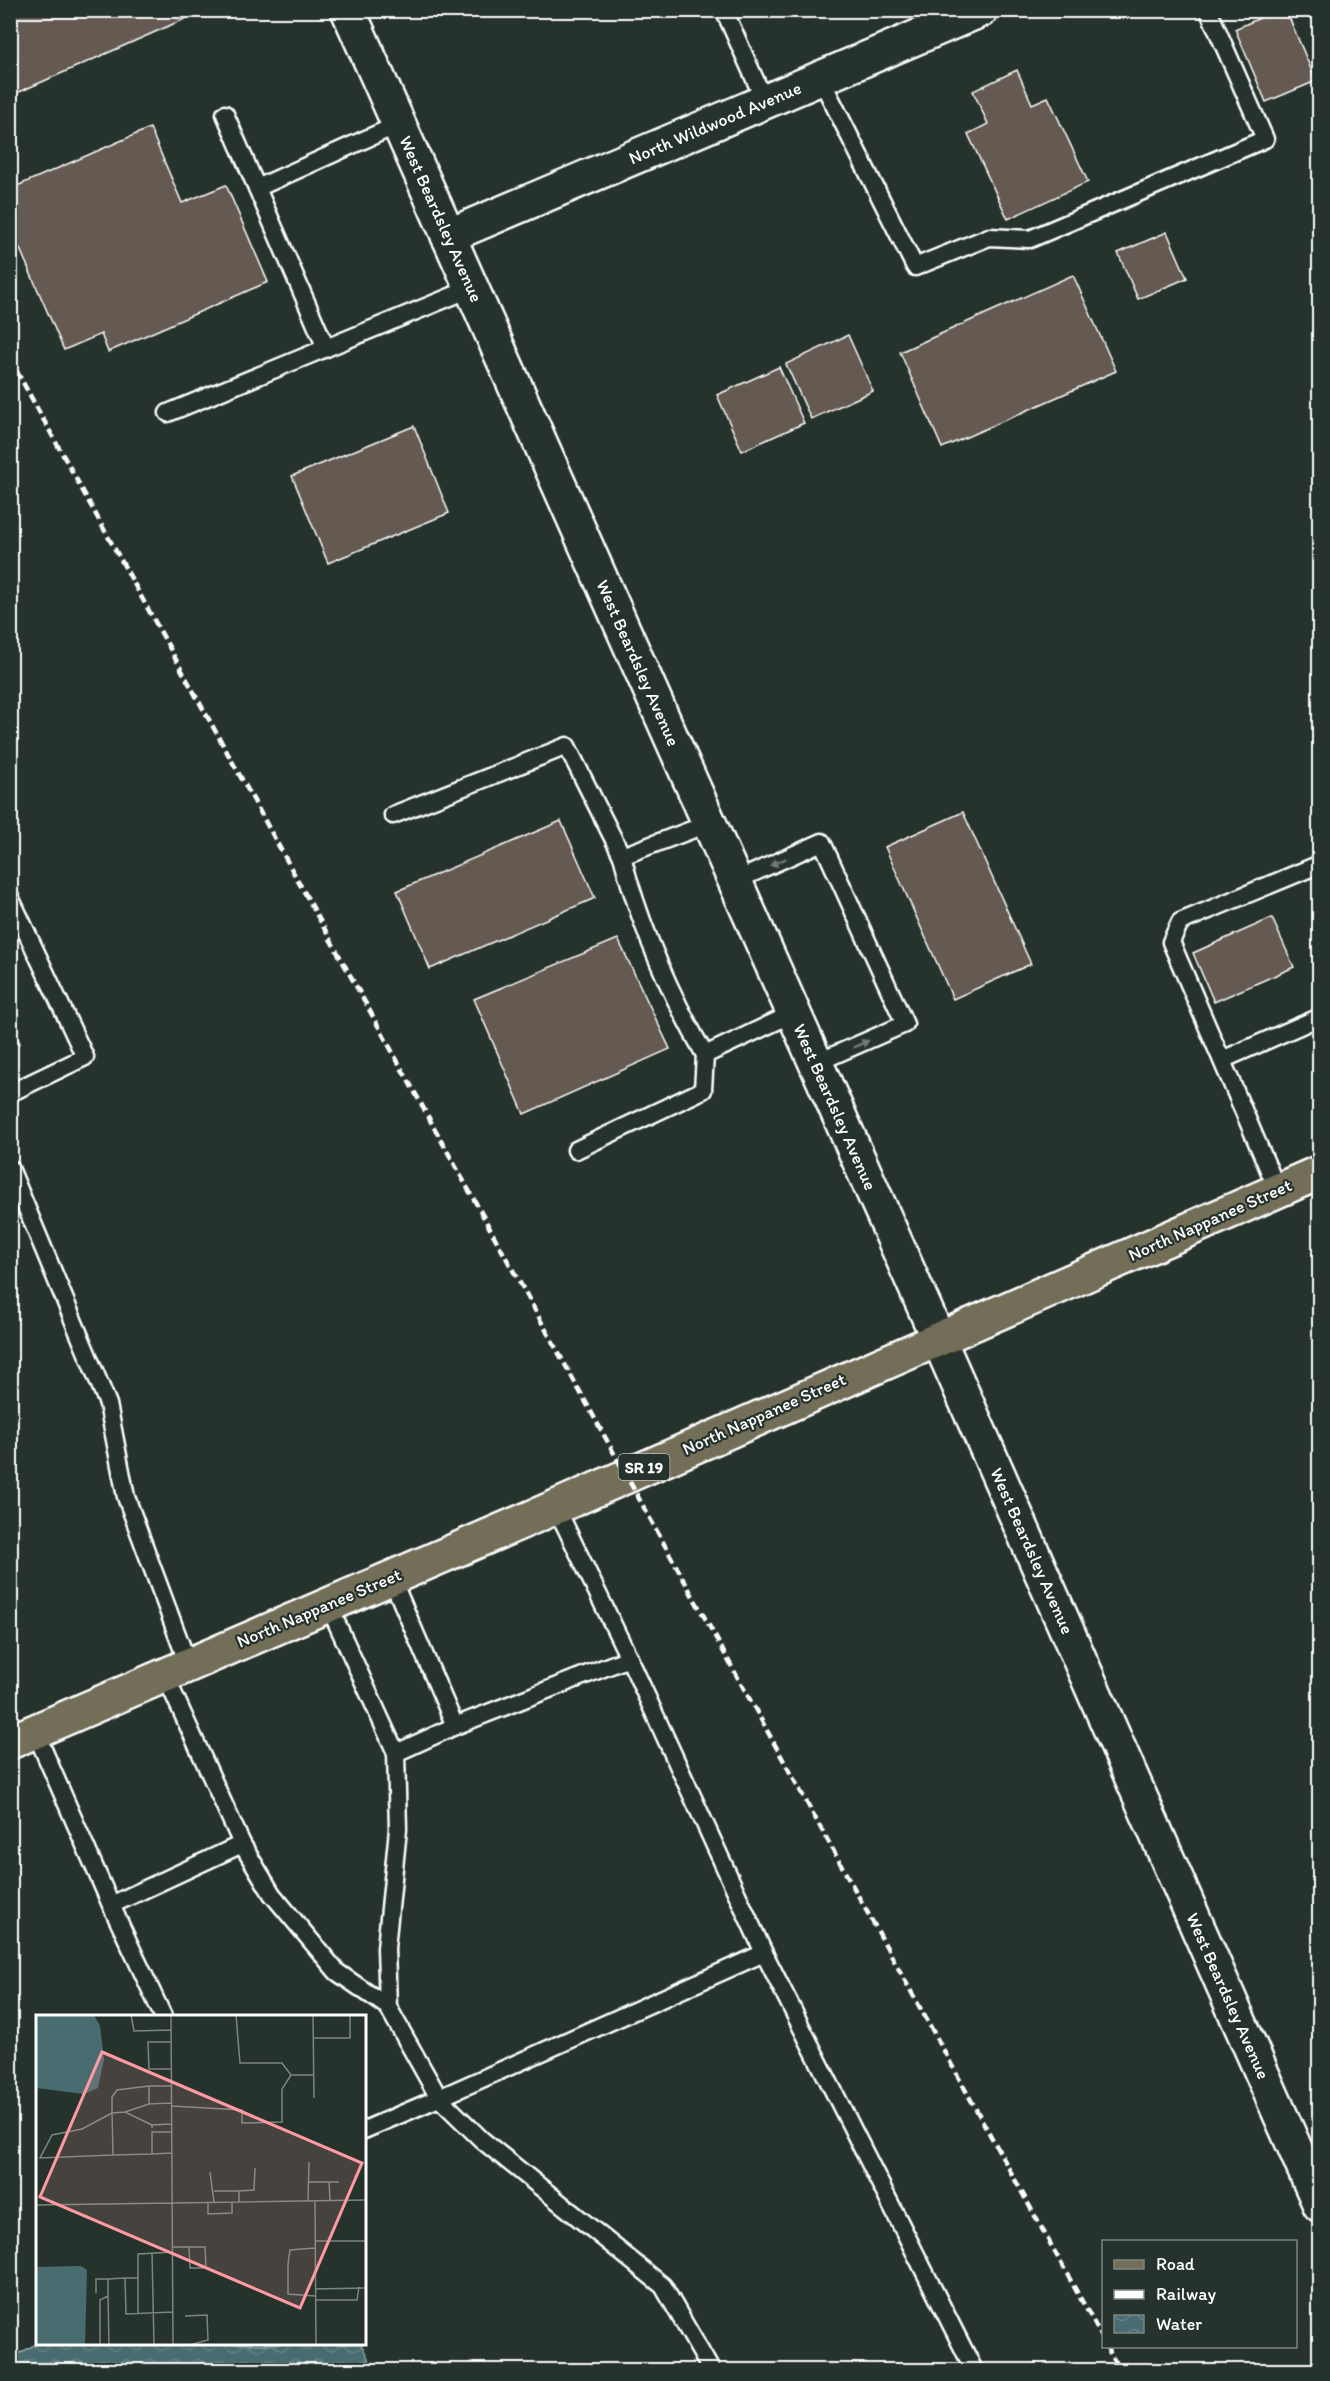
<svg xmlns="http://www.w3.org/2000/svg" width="1330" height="2381" font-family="Itim,sans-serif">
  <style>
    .water { fill: url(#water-waves); stroke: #92a7a9; stroke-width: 1.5 }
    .building { fill: #655a51; stroke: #fff; stroke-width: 1.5 }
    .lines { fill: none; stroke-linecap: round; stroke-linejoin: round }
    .lane-casing { stroke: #fff; stroke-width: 21 }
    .street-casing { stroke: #fff; stroke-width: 38 }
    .secondary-casing { stroke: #fff; stroke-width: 38 }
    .primary-casing { stroke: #fff; stroke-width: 38 }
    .lane { stroke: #26332d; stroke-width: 16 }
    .street { stroke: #26332d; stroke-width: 33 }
    .secondary { stroke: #26332d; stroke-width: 33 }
    .primary { stroke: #726e59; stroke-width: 33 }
    .rail { stroke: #fff; stroke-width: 4.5; stroke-dasharray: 9 4.5; stroke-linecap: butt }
    .oneway { fill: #727a76 }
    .labels { text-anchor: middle; stroke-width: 4.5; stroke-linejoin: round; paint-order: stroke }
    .shield { fill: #26332d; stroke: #bec2c0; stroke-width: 1.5 }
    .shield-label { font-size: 16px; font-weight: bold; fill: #fff }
    .street-label { font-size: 18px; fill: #fff; stroke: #26332d }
    .inset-road { fill: none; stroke: #7d8581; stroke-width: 1.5 }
    .view { fill: #ff9aa2; fill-opacity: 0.15; stroke: #ff9aa2; stroke-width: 3 }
    .inset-edge { fill: none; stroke: #fff; stroke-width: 3 }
  </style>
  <defs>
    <pattern id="water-waves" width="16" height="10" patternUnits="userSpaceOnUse" patternTransform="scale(1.5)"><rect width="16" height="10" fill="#496c70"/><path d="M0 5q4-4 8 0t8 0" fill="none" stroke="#648285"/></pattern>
  </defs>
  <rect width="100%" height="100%" fill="#26332d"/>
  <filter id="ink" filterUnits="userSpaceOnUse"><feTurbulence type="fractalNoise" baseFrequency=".0167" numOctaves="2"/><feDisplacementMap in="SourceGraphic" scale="12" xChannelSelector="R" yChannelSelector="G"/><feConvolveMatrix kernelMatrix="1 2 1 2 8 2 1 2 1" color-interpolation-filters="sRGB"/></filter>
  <g filter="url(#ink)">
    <polygon class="water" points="38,2343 361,2344 374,2370 11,2370 11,2358"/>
    <g class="building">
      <polygon points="10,10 205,10 10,96"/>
      <polygon points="1278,10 1286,10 1316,81 1266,102 1235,29"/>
      <polygon points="1017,70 1032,104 1048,97 1088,182 1008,219 968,134 988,124 973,91"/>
      <polygon points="150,128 182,203 226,185 268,282 108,352 101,334 64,350 10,226 10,189"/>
      <polygon points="1167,232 1187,278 1138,299 1118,253"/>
      <polygon points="1073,275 1116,371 942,448 900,352"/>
      <polygon points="848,335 873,391 811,419 786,364"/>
      <polygon points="779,367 804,423 742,451 717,395"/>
      <polygon points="414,426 449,513 328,563 292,476"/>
      <polygon points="963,812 1031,964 953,999 885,847"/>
      <polygon points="561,821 595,898 430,969 397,891"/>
      <polygon points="1272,918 1294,967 1214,1002 1193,953"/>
      <polygon points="618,939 670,1049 524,1114 474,999"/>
      <polygon points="10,1021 20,1043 10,1047"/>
    </g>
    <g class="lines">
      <defs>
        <g id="lane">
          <polyline points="724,10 765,102"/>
          <polyline points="821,79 915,267 989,237 1030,239 1265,139 1210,14 1211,10"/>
          <polyline points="225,114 326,348"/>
          <polyline points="257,188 399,124"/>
          <polyline points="168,413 472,288"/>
          <polyline points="393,815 567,746 622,856 710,823"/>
          <path d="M622,856C640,926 669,992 705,1055"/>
          <polyline points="735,881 822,842 905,1024 816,1063"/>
          <polyline points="10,897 85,1057 10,1093"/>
          <polyline points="1222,1060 1320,1017"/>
          <polyline points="576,1150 703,1090 705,1055 794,1013"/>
          <polyline points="10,1168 108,1404 126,1497 188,1664"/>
          <polyline points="1278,1191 1171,942 1180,922 1320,864"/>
          <polyline points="391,1577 455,1726 629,1658 556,1507"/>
          <polyline points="328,1604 396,1753 455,1726"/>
          <polyline points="35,1731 111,1905 242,1844 165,1675"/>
          <polyline points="396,1753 398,1829 386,1948 388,2007 439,2098 764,1953 629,1658"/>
          <polyline points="242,1844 272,1894 337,1972 388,2007"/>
          <polyline points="111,1905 163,2016"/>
          <polyline points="764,1953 974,2370"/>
          <polyline points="364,2130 439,2098 482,2140 663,2286 711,2370"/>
        </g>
        <g id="street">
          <polyline points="448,236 981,10"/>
          <polyline points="938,1338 1320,2205"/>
        </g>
        <polyline id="secondary" points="348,10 938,1338"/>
        <polyline id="primary" points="10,1742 556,1507 1320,1172"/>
      </defs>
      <use href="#lane" class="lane-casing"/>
      <use href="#street" class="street-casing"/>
      <use href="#secondary" class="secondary-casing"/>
      <use href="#primary" class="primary-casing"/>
      <use href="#lane" class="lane"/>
      <use href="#street" class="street"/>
      <use href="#secondary" class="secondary"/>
      <use href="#primary" class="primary"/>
      <g class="rail">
        <polyline points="10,359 1104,2341"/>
        <polyline points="1106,2346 1120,2370"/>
      </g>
    </g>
    <defs><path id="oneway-solid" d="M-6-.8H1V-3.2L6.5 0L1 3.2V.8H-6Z" transform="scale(1.5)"/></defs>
    <g class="oneway">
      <use href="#oneway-solid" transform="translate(778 862) rotate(156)"/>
      <use href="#oneway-solid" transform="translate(861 1044) rotate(-24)"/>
    </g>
  </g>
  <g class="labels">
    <rect class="shield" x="618.5" y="1454" width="51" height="26" rx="4.5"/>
    <g class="shield-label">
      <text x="644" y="1473">SR 19</text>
    </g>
    <g class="street-label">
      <text transform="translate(715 123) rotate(-23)" y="6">North Wildwood Avenue</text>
      <text transform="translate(441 219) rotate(66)" y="6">West Beardsley Avenue</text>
      <text transform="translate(638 663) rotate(66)" y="6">West Beardsley Avenue</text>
      <text transform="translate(835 1107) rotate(66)" y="6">West Beardsley Avenue</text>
      <text transform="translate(1210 1220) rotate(-24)" y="6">North Nappanee Street</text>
      <text transform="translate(764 1414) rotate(-24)" y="6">North Nappanee Street</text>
      <text transform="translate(1032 1551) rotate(66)" y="6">West Beardsley Avenue</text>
      <text transform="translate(319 1608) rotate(-23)" y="6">North Nappanee Street</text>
      <text transform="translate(1228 1996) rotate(66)" y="6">West Beardsley Avenue</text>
    </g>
  </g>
  <g transform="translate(36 2015)">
    <rect width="330" height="330" fill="#26332d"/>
    <path d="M0,0H58L64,11L68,44L62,73L48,79L0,73ZM45,251L51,255L49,330H0V252Z" fill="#496c70"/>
    <path class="inset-road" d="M95,0L98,16L135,15M135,0L137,330M277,0L278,83M277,23H314V0M135,27H112L113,54H135M255,60H278M135,71H113V89L135,88M135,91L206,95V108L246,107V74L255,60L246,48H204L200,0M89,97L113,89M116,113V110L135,109M136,138L116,139V117H136M116,139L77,140L76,98L89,97L116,110M77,140L4,143L16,120L46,114L76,98V82L81,75L113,71M174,157L178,187M273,167H303M293,167L294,185M178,176H203M272,186L273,147M279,186L280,330M172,187V199L196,198V187M203,187V176L218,175L219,153M136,188L330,185M0,190L136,188M279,226H330M137,232H169L170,253H154L153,232M279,233L254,235L252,249V279L279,281M137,237L102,239V263H89L90,299L137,297M116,238L118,330M102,263V298M279,274L330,273M60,278V264H72M72,281L73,330M279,285H321L323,272M149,301L171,300L172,325L154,330M64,330V285L72,281V264L89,263"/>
    <path class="view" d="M66,37L326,148L264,293L4,182Z"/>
    <rect width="330" height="330" class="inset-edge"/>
  </g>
  <rect width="1330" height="2381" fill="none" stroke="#26332d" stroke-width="36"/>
  <rect x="18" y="18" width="1294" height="2345" fill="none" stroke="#fff" stroke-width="2" filter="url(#ink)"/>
  <rect x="1102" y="2240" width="195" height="108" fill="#26332d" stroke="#7d8581" stroke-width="1.5"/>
  <rect x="1114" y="2260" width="30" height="9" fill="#726e59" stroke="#7d8581" stroke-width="1.5"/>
  <text x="1156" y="2270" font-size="18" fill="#ffffff">Road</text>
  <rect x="1114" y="2290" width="30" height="9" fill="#ffffff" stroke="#7d8581" stroke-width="1.5"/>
  <text x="1156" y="2300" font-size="18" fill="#ffffff">Railway</text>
  <rect x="1114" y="2315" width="30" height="18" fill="url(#water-waves)" stroke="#7d8581" stroke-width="1.5"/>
  <text x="1156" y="2330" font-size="18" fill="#ffffff">Water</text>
</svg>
